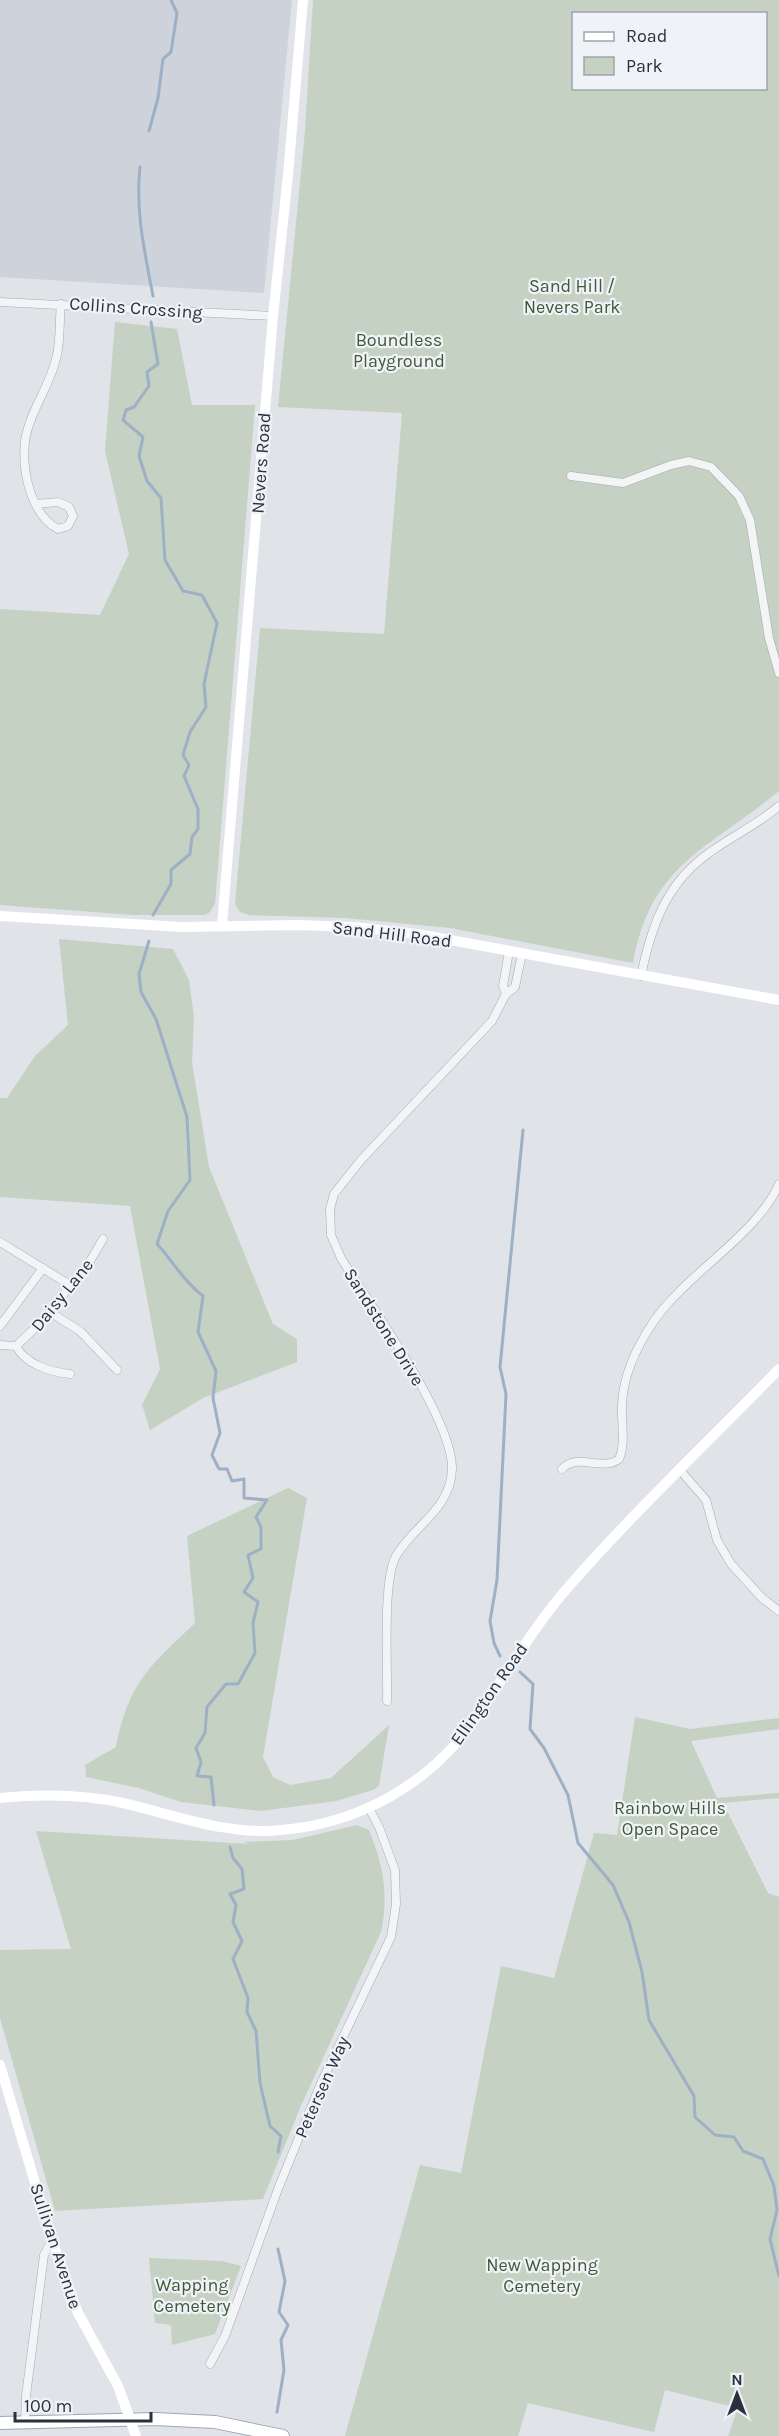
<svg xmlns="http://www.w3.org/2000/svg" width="779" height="2436" font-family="Karla,sans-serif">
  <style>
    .built { fill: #ced2da }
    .green { fill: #c5d1c2; fill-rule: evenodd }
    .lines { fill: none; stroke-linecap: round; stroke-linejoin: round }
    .stream { stroke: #9db0c6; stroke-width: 3 }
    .street-casing { stroke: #a6aab2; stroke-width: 9 }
    .primary-casing { stroke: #a0a7b3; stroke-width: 14 }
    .street { stroke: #f2f4f6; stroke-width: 8 }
    .secondary { stroke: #fff; stroke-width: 10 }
    .primary { stroke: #fff; stroke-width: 12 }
    .labels { text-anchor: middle; stroke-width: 4.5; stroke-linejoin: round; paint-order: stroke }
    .park-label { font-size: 18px; fill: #3e5938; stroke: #eff2f6 }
    .street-label { font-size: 18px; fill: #2a313e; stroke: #eff2f6 }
  </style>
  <rect width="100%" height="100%" fill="#e0e3e8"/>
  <polygon class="built" points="0,0 292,0 264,293 0,277"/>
  <g class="green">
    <path d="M313,0H779V791C710,849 651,862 633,963L450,928L345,918L249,915L240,912L235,904L260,628L384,634L402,413L278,407L305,131ZM574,14H766V88H574Z"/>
    <polygon points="115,322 177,329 192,405 255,405 215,904 209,913 204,915 133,915 0,905 0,609 100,615 129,554 105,451"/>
    <polygon points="59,939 173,949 189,980 194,1017 192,1062 209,1167 273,1324 297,1339 297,1362 203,1398 150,1430 142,1405 160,1369 130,1206 0,1197 0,1098 7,1098 35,1056 68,1025"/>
    <path d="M288,1488L307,1498L263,1757L273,1777L290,1785L331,1778L389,1725L379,1786L373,1790L336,1801L261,1811L181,1802L139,1788L86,1777L85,1765L116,1747C129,1682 149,1667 195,1623L187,1536Z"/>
    <polygon points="635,1717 690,1729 779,1718 779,1729 691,1741 717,1798 779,1793 779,1798 723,1803 768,1893 779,1897 779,2436 728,2436 738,2408 665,2390 654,2432 528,2403 518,2436 345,2436 420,2165 461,2173 501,1966 554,1978 594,1833 617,1835"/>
    <path d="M357,1825L369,1830C383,1864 389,1895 381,1932L300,2108L263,2199L55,2211L0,2018V1950L71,1949L36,1831L249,1844L244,1842L293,1840Z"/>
    <polygon points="149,2258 222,2261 241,2266 215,2334 172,2345 171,2325 155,2323"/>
  </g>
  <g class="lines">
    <g class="stream">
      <polyline points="149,131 158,98 163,59 171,52 177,13 171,0"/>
      <path d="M140,167C135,210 145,254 153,296"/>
      <polyline points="151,322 158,364 147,372 149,386 134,407 126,410 123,420 143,437 139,456 147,481 161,498 165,560 183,591 202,595 217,623 204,684 206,707 190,732 183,755 189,765 184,776 198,809 198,829 192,837 190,854 171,870 171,884 153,915"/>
      <path d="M149,941L139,974L141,992L156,1019L187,1117L190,1180L168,1211L157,1244C173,1261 184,1282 203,1296L198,1332L216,1371L213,1398L220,1433L212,1455L219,1469H227L232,1481L244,1479V1498L267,1500L256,1517L261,1527V1549L248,1555L253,1578L244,1592L258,1602L253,1623L255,1653L238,1684H226L207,1707L205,1733L196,1748L201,1762L197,1776L211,1777L214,1805"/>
      <polyline points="500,1656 494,1643 490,1621 497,1580 506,1394 500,1367 523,1130"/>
      <polyline points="520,1672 533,1684 530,1729 544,1748 568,1795 578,1843 613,1885 629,1922 642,1972 649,2020 694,2096 695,2117 715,2135 734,2137 743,2151 763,2159 774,2186 777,2210 770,2239 779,2276"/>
      <polyline points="230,1847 233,1858 242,1869 244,1889 230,1894 236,1905 233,1922 242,1941 233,1959 248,1998 247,2012 256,2031 260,2083 270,2126 281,2136 278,2152"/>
      <polyline points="277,2412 284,2370 281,2340 288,2325 279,2312 285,2281 278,2249"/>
    </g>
    <defs>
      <g id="street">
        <polyline points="0,302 273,316"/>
        <polyline points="571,476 623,483 671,465 689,461 711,467 739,496 750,520 769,638 779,673"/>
        <path d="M36,504L58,502L69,507L73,516L68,526L58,529C28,513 18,458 28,428C35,404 50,384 56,359C61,342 59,321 61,304"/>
        <path d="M641,976C651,927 666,883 709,853C732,836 757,825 779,806"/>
        <polyline points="506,994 503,986 509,951"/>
        <polyline points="0,1242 70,1285"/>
        <polyline points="51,1313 80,1331 117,1370"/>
        <polyline points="0,1326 43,1268"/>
        <polyline points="0,1345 16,1346"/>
        <polyline points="16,1346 51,1313 70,1285 86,1268 103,1239"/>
        <path d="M16,1346C25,1364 50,1372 70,1374"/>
        <path d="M562,1469C577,1452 603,1472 619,1459C626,1444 621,1422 622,1405C623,1375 637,1346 654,1321C687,1273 757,1235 779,1184"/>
        <polyline points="680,1470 706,1500 717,1540 731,1564 762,1598 779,1611"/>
        <path d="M387,1701C388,1669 382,1581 396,1556C414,1525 450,1510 452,1470C454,1420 370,1305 341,1258L331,1235L330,1209L334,1194L361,1160L492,1021L506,994L515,987L522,954"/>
        <polyline points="210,2364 225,2336 278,2189 322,2081 391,1937 396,1904 395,1870 379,1827 369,1808"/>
        <polyline points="25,2423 26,2396 44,2255 52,2240"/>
      </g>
      <polyline id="primary" points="0,2423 155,2419 215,2422 283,2436"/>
    </defs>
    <use href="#street" class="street-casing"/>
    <use href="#primary" class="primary-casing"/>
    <use href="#street" class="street"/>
    <g class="secondary">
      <polyline points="0,916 182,927 297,925 354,927 417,934 779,1000"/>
      <polyline points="222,925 273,316 288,175 303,0"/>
      <path d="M0,1798C41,1794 82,1794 123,1803C175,1815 228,1836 282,1830C361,1823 431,1783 476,1718C507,1673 534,1626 570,1585C636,1510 709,1441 779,1369"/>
      <polyline points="0,2065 52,2240 78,2313 118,2386 136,2436"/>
    </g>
    <use href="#primary" class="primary"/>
  </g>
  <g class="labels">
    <g class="park-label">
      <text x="572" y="292">Sand Hill /<tspan x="572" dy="21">Nevers Park</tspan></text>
      <text x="399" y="346">Boundless<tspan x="399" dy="21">Playground</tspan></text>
      <text x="670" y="1814">Rainbow Hills<tspan x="670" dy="21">Open Space</tspan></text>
      <text x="542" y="2271">New Wapping<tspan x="542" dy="21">Cemetery</tspan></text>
      <text x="192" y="2291">Wapping<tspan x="192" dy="21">Cemetery</tspan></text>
    </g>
    <g class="street-label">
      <text transform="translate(136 308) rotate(4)" y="6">Collins Crossing</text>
      <text transform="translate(261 463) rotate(-86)" y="6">Nevers Road</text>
      <text transform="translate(392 934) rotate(7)" y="6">Sand Hill Road</text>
      <text transform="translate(62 1295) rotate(-51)" y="6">Daisy Lane</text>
      <text transform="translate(384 1327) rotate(58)" y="6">Sandstone Drive</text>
      <text transform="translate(489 1694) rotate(-55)" y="6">Ellington Road</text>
      <text transform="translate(322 2087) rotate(-66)" y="6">Petersen Way</text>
      <text transform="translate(56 2246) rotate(72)" y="6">Sullivan Avenue</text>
    </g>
  </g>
  <rect x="572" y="12" width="195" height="78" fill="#eff2f6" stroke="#a0a5ac" stroke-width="1.5"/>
  <rect x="584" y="32" width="30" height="9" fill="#ffffff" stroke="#a0a5ac" stroke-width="1.5"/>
  <text x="626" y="42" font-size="18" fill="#2a313e">Road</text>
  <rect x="584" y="57" width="30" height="18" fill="#c5d1c2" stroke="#a0a5ac" stroke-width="1.5"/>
  <text x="626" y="72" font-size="18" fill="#2a313e">Park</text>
  <g transform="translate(737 2394)" stroke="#eff2f6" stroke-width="4.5" paint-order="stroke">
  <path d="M0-4.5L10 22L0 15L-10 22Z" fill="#2a313e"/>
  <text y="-9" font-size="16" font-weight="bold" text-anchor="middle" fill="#2a313e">N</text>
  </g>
  <path d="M15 2412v9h136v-9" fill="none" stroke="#2a313e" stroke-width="3"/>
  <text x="24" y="2412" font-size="18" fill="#2a313e" stroke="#eff2f6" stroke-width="4.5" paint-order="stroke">100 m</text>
</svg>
